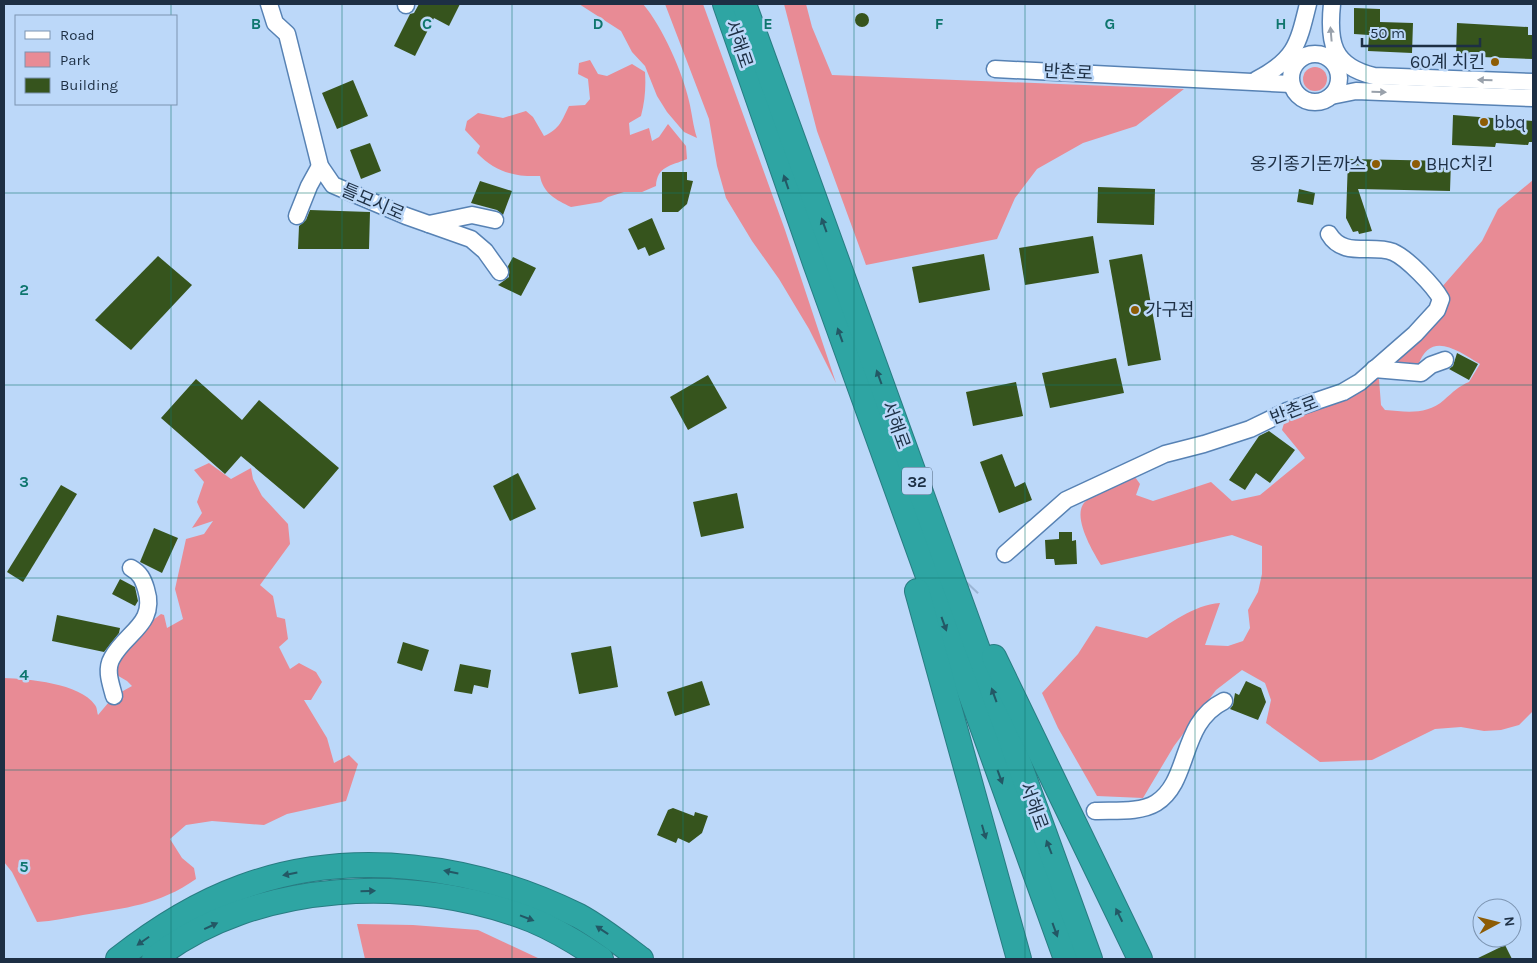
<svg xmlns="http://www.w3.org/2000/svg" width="1537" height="963" font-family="Karla,'Noto Sans KR',sans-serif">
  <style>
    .green { fill: #e88b95 }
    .building { fill: #36541d }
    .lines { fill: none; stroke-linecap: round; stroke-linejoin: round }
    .minor-tunnel { stroke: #9cb6d5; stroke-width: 16; stroke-dasharray: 16 8; stroke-linecap: butt }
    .minor-casing { stroke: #5782b4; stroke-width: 19 }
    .highway-casing { stroke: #287c82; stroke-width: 26 }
    .minor { stroke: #fff; stroke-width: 16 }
    .highway { stroke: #2ea5a3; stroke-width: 24 }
    .oneway { fill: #99a1ab }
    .oneway2 { fill: #235865 }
    .grid { fill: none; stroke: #0f766e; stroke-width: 1; stroke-opacity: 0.55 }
    .poi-dot { fill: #8d5c05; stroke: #bcd8f9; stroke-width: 2 }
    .labels { text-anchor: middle; stroke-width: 5; stroke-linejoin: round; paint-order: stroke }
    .shield { fill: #bcd8f9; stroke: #4d627a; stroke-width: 1 }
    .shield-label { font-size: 16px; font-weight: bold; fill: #1d2f44 }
    .street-label { font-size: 18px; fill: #1d2f44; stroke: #bcd8f9 }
    .poi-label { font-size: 18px; fill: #1d2f44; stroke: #bcd8f9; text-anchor: start }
    .grid-label { font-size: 16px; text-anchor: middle; font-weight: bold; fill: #0f766e; stroke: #bcd8f9; stroke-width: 5; stroke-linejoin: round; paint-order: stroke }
  </style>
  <rect width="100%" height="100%" fill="#bcd8f9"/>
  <g class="green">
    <path d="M579,4H643C662,26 683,73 689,101C692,113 693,126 697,138L684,132L667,112L657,96L645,66L632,52L621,31Z"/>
    <polygon points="665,4 703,4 785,230 836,383 809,329 779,279 752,241 726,198 717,166 709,119"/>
    <polygon points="784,4 806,4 812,27 832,75 1184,89 1136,126 1083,143 1037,169 1015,198 997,239 866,265 817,131"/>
    <path d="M590,60L598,74L607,76L632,64L645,72C646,87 645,101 641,116L629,123L630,135L649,128L652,141L659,137L668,124L686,146L687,159C671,166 657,166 656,186L642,192H624L608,197L601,202L571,207C556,200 543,193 540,176C515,177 495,172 477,153L480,146L465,130L467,121L478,113L503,118L526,111L533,117L544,136C560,129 562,120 569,106L585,105L590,99L588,79L578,74L579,63Z"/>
    <circle cx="1315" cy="79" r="12"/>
    <path d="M1533,180V711L1519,725L1501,730L1484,731L1461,727L1435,729L1372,760L1320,762L1266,723L1271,700L1265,683L1242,670L1216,690L1174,746L1143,798L1097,796L1058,728L1042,693L1078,654L1096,626L1147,638C1170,624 1193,605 1220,603L1205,645L1228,646L1243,641L1250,628L1248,610L1258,592L1262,574V546L1232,535L1101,565C1093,552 1070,514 1086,501C1095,493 1123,482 1135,477L1140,484L1136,495L1153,501L1211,482L1232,501L1260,495L1305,458L1282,430L1285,420L1376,377L1379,379L1381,405L1385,410C1407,412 1427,415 1444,400C1453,392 1459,386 1469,382L1480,364C1457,350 1430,330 1418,366L1383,362L1415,334L1441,288L1482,241L1498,209Z"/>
    <path d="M209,463L231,479L251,468L253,479L262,496L288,524L290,544L260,585L273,596L277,617L285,619L288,639L279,647L290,669L299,663L316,672L322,682L311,700H304L327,738L334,763L349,755L358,764L346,801L287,814L264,825L212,821L186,825L170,839L182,858L194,868L196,879C159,905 125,908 83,915C67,918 53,921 37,922L12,872L4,862V678C28,679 80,683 95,705C97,707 97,712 98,715L114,696L132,686L127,681L115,674L114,668C127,648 141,628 161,614L164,615L167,628L183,619L175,589L186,539L204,534L213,521L192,528L202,513L197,502L204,482L194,470Z"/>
    <polygon points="357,924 413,925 478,930 540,959 365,959"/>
  </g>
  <g class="building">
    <polygon points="419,4 460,4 449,26 434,18 415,56 394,46 410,14 414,13"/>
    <polygon points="1354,8 1380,9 1380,22 1413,23 1412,53 1368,51 1369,35 1354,34"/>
    <circle cx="862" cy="20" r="7"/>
    <polygon points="1457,23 1528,27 1528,35 1533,35 1533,59 1456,56"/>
    <polygon points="353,80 368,116 337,129 322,93"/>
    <polygon points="1453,115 1533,121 1533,142 1529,142 1528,145 1496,143 1495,147 1452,145"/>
    <polygon points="370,143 381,171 361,179 350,150"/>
    <polygon points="1348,159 1451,161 1450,191 1358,189 1372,231 1359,234 1358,231 1353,232 1346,218"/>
    <polygon points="662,172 687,172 687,180 693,181 687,204 678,212 662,212"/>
    <polygon points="480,181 512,191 503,215 497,210 471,203"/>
    <polygon points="1098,187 1155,189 1154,225 1097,223"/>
    <polygon points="1299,189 1315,193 1313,205 1297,202"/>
    <polygon points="310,210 370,212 369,249 298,249 299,226 306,220"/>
    <polygon points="652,218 665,249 649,256 645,247 638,250 628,229"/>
    <polygon points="1093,236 1099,273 1025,285 1019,248"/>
    <polygon points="984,254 990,290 919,303 912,267"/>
    <polygon points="1142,254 1161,360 1128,366 1109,260"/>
    <polygon points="158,256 192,285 131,350 95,320"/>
    <polygon points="513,257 536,268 521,296 498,285 509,277 508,266"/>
    <polygon points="1457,353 1478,364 1469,380 1449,369 1453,366"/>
    <polygon points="1116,358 1124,393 1050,408 1042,373"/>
    <polygon points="708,375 727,408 688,430 670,397"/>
    <polygon points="196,379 242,420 259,400 339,468 304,509 241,456 225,474 161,418"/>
    <polygon points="1016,382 1023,416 973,426 966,392"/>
    <polygon points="1269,431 1295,450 1270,483 1256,473 1245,490 1229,480 1259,436"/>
    <polygon points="1002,454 1015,487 1025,482 1032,500 999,513 980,462"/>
    <polygon points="518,473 536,509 510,521 493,486"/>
    <polygon points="61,485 77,494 23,582 7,572"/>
    <polygon points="737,493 744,528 701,537 693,502"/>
    <polygon points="154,528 178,538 162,573 140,562"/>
    <polygon points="1059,532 1072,532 1072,541 1076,540 1077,564 1055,565 1054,559 1046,559 1045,540 1059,539"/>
    <polygon points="120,579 135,587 138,601 135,606 112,594"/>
    <polygon points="57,615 120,628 119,633 104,652 52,641"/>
    <polygon points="403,642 429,650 422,671 397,663"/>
    <polygon points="611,646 618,687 579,694 571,653"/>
    <polygon points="460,664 491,670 488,688 474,685 472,694 454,691"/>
    <polygon points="702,681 710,705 675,716 667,692"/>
    <polygon points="1246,681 1261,688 1266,702 1258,720 1230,709 1233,705 1235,693 1239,695"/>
    <polygon points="673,808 694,816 695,812 708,816 702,833 689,843 678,838 676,843 657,835 668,810"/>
    <polygon points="1505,945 1512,959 1476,959"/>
  </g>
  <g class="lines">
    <polyline class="minor-tunnel" points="955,606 973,587"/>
    <defs>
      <g id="minor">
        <polyline points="269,4 275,23 287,34 320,166 333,185 406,216 471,239 485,251 500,272"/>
        <path d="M1332,4C1328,42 1332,66 1374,76L1533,82"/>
        <polyline points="406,5 406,4"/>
        <circle cx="1315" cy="78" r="24"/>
        <polyline points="995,69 1291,84"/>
        <path d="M1256,80C1295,60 1298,45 1308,4"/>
        <polyline points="1331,96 1356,91 1533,98"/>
        <polyline points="297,216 309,186 320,166"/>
        <polyline points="429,224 472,215 495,220"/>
        <polyline points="1374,369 1421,373 1431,365 1445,360"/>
        <path d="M1005,554L1066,500L1165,454L1204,444L1250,429L1287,411L1343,392L1360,382L1415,334L1437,310L1441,299C1434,286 1407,258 1393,252C1371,244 1343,258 1329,234"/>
        <path d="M114,696C111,684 105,670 112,658C126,632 157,624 146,589C143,579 140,573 131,568"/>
        <path d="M1095,811C1113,810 1140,813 1156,803C1191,781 1179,723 1224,701"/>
      </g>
      <g id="highway">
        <polyline points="725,4 815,263 1066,959"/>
        <polyline points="744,4 1090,959"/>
        <polyline points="917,591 1019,959"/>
        <polyline points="994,657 1140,959"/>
        <path d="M118,959C155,930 198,903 242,887C351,847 477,865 579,916C601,928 621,944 641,959"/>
        <path d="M154,959C255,879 416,874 532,920C556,930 579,944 601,959"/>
      </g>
    </defs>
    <use href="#minor" class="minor-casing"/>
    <use href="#highway" class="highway-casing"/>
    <use href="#minor" class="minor"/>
    <use href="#highway" class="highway"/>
  </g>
  <defs><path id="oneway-solid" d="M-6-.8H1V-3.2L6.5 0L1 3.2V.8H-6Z" transform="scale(1.25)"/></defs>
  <g class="oneway">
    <use href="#oneway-solid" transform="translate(1331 34) rotate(-95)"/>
    <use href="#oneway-solid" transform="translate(1485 80) rotate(-178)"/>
    <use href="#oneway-solid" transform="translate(1379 92) rotate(2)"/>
  </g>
  <g class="oneway2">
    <use href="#oneway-solid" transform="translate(786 182) rotate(-109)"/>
    <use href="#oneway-solid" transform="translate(824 225) rotate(-110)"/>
    <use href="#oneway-solid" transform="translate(840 335) rotate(-110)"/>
    <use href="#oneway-solid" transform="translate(879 377) rotate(-110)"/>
    <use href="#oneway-solid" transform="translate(944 624) rotate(70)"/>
    <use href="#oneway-solid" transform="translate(994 695) rotate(-110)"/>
    <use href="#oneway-solid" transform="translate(1000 777) rotate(70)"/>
    <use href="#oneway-solid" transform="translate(984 832) rotate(74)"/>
    <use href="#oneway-solid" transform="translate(1049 847) rotate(-111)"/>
    <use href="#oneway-solid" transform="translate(451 872) rotate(-168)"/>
    <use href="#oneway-solid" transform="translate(290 874) rotate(169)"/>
    <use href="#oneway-solid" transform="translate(368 891) rotate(-1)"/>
    <use href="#oneway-solid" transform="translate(1119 915) rotate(-116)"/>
    <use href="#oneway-solid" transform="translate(527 918) rotate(21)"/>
    <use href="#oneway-solid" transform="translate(211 926) rotate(-25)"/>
    <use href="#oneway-solid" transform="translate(602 930) rotate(-146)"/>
    <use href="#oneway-solid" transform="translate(1055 930) rotate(70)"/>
    <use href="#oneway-solid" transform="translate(143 941) rotate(145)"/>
  </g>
  <path class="grid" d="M171,4V16M342,4V959M512,4V959M683,4V959M854,4V959M1025,4V959M1195,4V959M1366,4V959M171,104V959M4,193H1533M4,385H1533M4,578H1533M4,770H1533"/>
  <g class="poi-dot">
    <circle cx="1495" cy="62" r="5"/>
    <circle cx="1484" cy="122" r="5"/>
    <circle cx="1376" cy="164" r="5"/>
    <circle cx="1416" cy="164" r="5"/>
    <circle cx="1135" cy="310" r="5"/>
  </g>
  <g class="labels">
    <rect class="shield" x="902" y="467.5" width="30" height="27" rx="4"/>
    <g class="shield-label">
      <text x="917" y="487">32</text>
    </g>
    <g class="street-label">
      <text transform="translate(739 44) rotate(71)" y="6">서해로</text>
      <text transform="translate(1068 72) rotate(3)" y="6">반촌로</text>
      <text transform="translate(373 202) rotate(23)" y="6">틀모시로</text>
      <text transform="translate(1294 410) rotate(-21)" y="6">반촌로</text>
      <text transform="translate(896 425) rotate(70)" y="6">서해로</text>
      <text transform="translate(1034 806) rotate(70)" y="6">서해로</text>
    </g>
    <g class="poi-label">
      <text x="1485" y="68" text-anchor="end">60계 치킨</text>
      <text x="1494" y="128">bbq</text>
      <text x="1366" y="170" text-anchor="end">옹기종기돈까스</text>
      <text x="1426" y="170">BHC치킨</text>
      <text x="1145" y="316">가구점</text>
    </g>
  </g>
  <g class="grid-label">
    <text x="256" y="29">B</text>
    <text x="427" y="29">C</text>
    <text x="598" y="29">D</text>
    <text x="768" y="29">E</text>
    <text x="939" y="29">F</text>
    <text x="1110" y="29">G</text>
    <text x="1281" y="29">H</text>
    <text x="24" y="295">2</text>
    <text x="24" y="487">3</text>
    <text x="24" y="680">4</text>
    <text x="24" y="872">5</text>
  </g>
  <rect width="1537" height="963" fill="none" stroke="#1d2f44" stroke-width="10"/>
  <rect x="15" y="15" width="162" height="90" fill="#bcd8f9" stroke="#7c94b1"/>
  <rect x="25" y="31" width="25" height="8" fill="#ffffff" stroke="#7c94b1"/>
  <text x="60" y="40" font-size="15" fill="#1d2f44">Road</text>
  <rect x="25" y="52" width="25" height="15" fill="#e88b95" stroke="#7c94b1"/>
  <text x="60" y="65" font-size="15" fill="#1d2f44">Park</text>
  <rect x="25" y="78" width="25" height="15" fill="#36541d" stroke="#7c94b1"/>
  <text x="60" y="90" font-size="15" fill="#1d2f44">Building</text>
  <g transform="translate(1497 923) rotate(83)"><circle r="24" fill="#bcd8f9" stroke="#7c94b1"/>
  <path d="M0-4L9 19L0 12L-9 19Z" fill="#8d5c05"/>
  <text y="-8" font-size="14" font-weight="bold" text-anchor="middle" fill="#1d2f44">N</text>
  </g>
  <path d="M1362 38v8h118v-8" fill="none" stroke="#1d2f44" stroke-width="2.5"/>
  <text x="1370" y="38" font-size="15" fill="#1d2f44" stroke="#bcd8f9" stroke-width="4" paint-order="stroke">50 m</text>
</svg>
